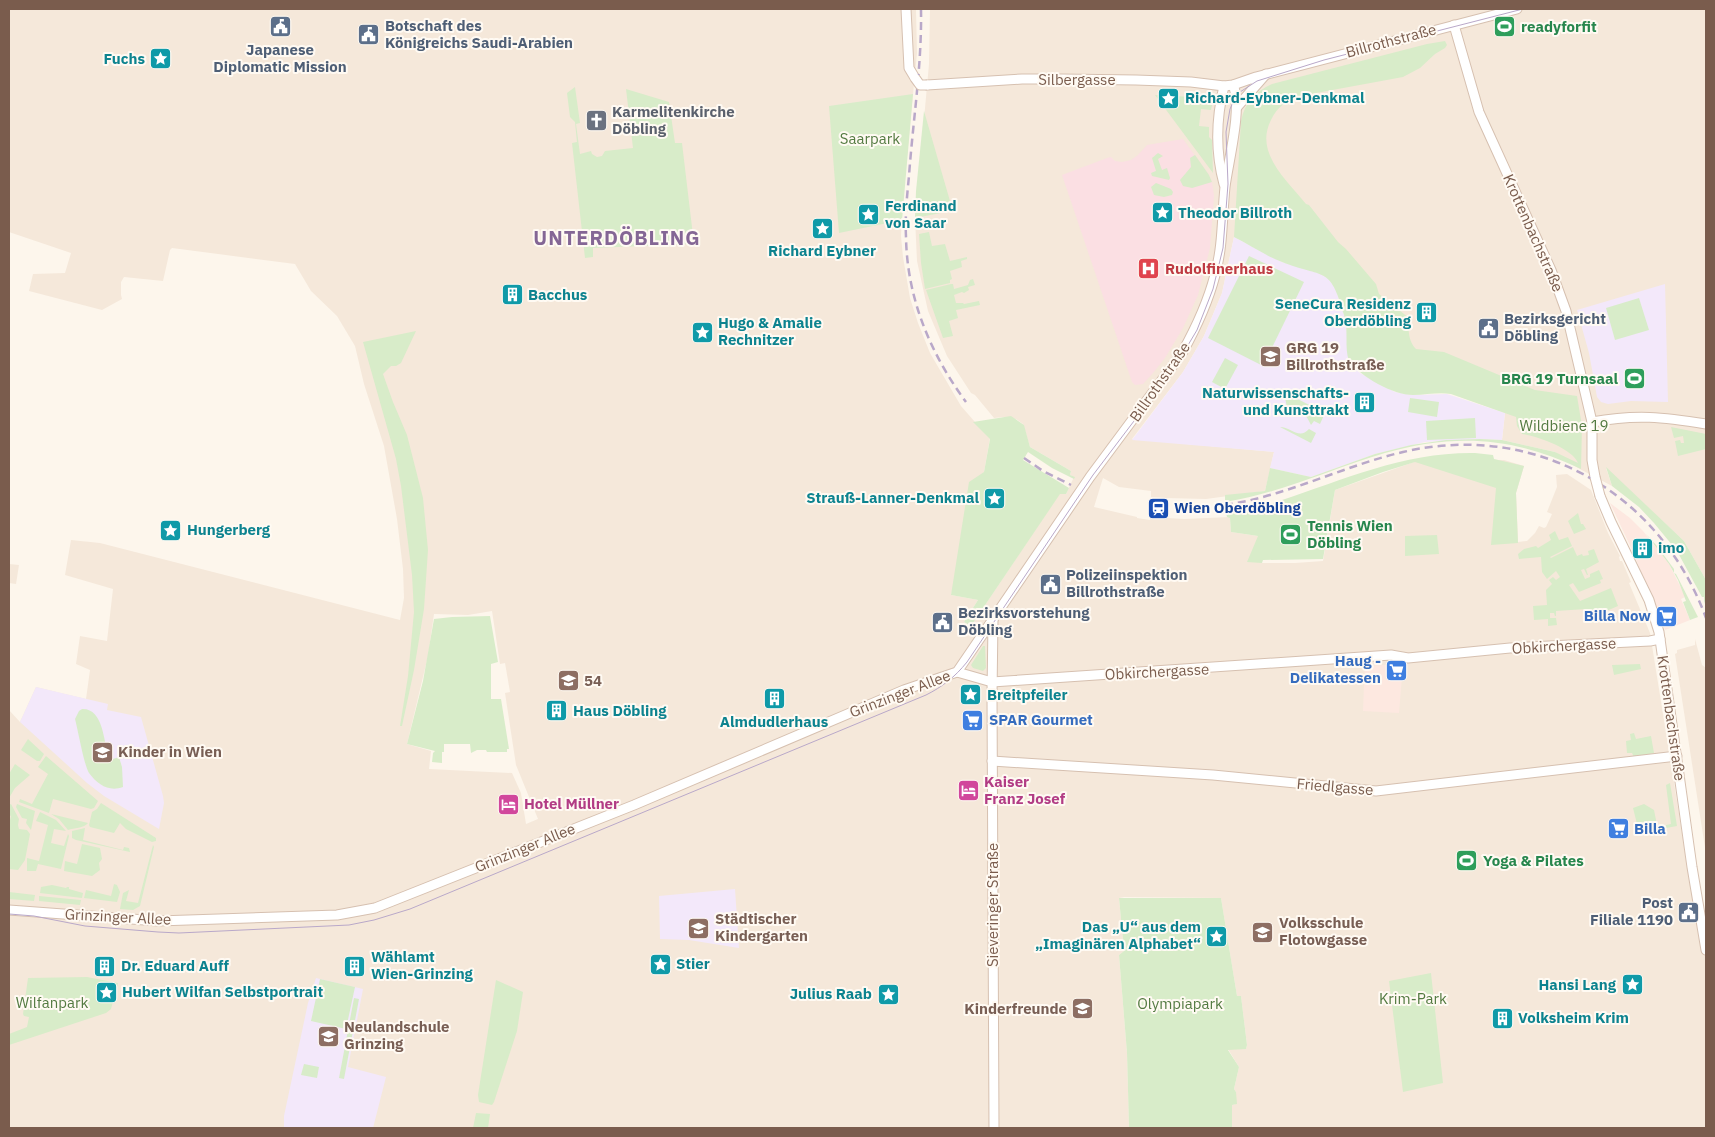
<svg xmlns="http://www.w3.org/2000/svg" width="1715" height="1137" font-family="'IBM Plex Sans',sans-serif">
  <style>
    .residential { fill: #f5e8da; fill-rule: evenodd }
    .commercial { fill: #fde8e0 }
    .education { fill: #f3e8fa }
    .medical { fill: #fbdfe3 }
    .green { fill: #d8ecc9 }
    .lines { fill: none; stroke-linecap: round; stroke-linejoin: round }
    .secondary-casing { stroke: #d6c0b0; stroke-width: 11 }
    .secondary { stroke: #fff; stroke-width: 9 }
    .tram { stroke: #b9a8c9; stroke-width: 1 }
    .rail { stroke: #b9a8c9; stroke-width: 2.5; stroke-dasharray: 8 5; stroke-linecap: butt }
    .secondary-bridge-casing { stroke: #d6c0b0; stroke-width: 11; stroke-linecap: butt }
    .secondary-bridge { stroke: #fff; stroke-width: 9 }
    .labels { text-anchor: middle; stroke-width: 4; stroke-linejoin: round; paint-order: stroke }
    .service-label { font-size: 15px; font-weight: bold; fill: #4e5e75; stroke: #fffaf3; text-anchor: start }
    .leisure-label { font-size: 15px; font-weight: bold; fill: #27864d; stroke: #fffaf3; text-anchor: start }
    .street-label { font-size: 15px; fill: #7a5c4d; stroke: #fffaf3 }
    .culture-label { font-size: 15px; font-weight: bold; fill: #0d838f; stroke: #fffaf3; text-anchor: start }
    .worship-label { font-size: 15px; font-weight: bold; fill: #5b616d; stroke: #fffaf3; text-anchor: start }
    .park-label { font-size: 15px; fill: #537a41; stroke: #fffaf3 }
    .health-label { font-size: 15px; font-weight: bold; fill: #be3a42; stroke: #fffaf3; text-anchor: start }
    .education-label { font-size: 15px; font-weight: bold; fill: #785e54; stroke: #fffaf3; text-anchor: start }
    .transit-label { font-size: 15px; font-weight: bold; fill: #164399; stroke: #fffaf3; text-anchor: start }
    .shop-label { font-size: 15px; font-weight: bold; fill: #366cbe; stroke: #fffaf3; text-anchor: end }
    .hotel-label { font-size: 15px; font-weight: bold; fill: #b23c85; stroke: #fffaf3; text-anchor: start }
    .district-label { font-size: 20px; font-weight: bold; letter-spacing: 1px; fill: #846695; stroke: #fffaf3 }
  </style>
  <rect width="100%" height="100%" fill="#fdf6ec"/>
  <g class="residential">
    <path d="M9,9H916L917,53L903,198L901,236L903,257L910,298L918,323L930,353L961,406L975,422H974L990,438L984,472L951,595L978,600L964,622L971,626L1060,493L1066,494L1074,477L1070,475L1071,471L1030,447L1023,424L1016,419L1003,417L994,418L975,395L971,393L947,356L928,311L917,261L915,218L929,64L930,9H1706V580L1684,541L1606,468L1612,486L1578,468L1555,452L1502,440L1505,413L1458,396L1314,271L1301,268L1234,237L1222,293L1204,336L1183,372L1132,439L1274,452L1265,491L1206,499L1165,498L1151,497V491L1119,487L1103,478L1094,507L1137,517V518L1150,520L1151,517L1184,519L1230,517L1231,532L1258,536L1261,563H1295L1323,561L1335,490L1414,462L1430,459L1504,460L1524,466L1516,493L1518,542L1527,541L1535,533L1539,526L1544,528L1546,527L1552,514L1547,512L1557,487L1556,475L1567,474L1591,490L1608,533L1620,556L1619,557L1620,561H1622L1631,582L1629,583L1650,633L1700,945L1706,944V1128H1232V1105L1236,1104V1092L1234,1089L1239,1067L1228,1049H1246L1247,1045L1241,996H1237L1221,898L1124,897L1119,898L1124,951L1119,955L1127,1053L1129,1128H9V710L20,722L36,687L86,699L90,670L76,664L80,636L107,641L113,589L65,575L71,540L100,543L400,620L404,598L403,569L397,519L384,446L364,384L355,346L337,316L311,291L295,264L172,248L170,250L163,281L124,277L121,282V295L122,299L102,310L29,291L33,274L65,273L71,253L9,232ZM492,611L500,664L505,663L510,692L505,693L516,765L538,819L526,824L521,793L512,773L429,769L431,751L407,744L428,656L434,614L468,615Z"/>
    <polygon points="9,564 19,565 16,584 9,583"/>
    <polygon points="1695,639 1702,665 1706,668 1706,854 1675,654 1677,653 1677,650 1695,645"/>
  </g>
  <g class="commercial">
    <polygon points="1610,503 1630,518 1643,531 1669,564 1682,590 1685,597 1681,599 1690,620 1665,630 1633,552"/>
    <polygon points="1403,664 1399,713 1363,711 1364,685 1362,681 1364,680 1365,666"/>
  </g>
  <g class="education">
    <polygon points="1234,237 1282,262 1314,271 1328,278 1335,287 1346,321 1349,361 1360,373 1395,392 1412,395 1447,394 1505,413 1502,440 1480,439 1425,442 1375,454 1311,477 1270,468 1274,452 1132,440 1183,372 1204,336 1222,293"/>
    <polygon points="1665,284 1668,402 1631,401 1608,404 1601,402 1597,397 1589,353 1577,310"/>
    <polygon points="36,687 108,704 107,710 141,717 163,796 164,803 159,829 104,796 87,783 20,722"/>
    <polygon points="735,889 739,948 689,940 660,939 659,896"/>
    <polygon points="316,978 363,989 348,1067 386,1077 373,1128 284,1128 284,1116 308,1003"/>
  </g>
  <polygon class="medical" points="1183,139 1209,175 1212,182 1214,196 1210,248 1198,295 1183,328 1165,358 1153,373 1143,384 1135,385 1132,382 1062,175 1107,158 1111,157 1115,161 1122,162 1131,160 1138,155 1147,145"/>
  <g class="green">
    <path d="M1445,41L1447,45L1445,48L1435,54L1420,68L1403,77L1300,96C1287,100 1277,107 1271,120C1254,153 1287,180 1306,204L1309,205L1338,242L1346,249L1376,284L1379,294L1409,318C1408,329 1408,341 1416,349L1444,352L1535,390L1577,396L1582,426L1581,469C1514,437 1456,433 1385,453C1331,469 1281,493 1225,502V495L1265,491L1270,468L1311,477L1375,454L1411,445L1446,440L1480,439L1502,440L1555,452L1578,463C1573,449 1537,436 1522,434L1517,426L1516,417L1451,394C1438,392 1426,395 1413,395C1393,395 1361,377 1349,361C1344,347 1349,330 1344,315C1330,264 1324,279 1282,262C1266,256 1250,245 1234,237L1241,121C1245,102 1255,92 1272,84L1427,44Z"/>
    <polygon points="575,87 580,123 576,124 580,154 591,151 592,154 597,157 602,156 605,151 633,148 626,89 669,102 675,143 682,143 694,244 593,248 593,257 585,258 572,143 577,142 575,122 570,117 567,93"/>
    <polygon points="913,94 902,220 839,233 829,106"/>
    <polygon points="1155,95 1211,98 1213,100 1211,110 1201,109 1199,126 1209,127 1209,137 1212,140 1213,173"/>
    <polygon points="924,111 952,208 951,211 915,218 916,191"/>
    <polygon points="1158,153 1163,156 1158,159 1162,170 1167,168 1170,178 1169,180 1152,176 1151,173 1156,171 1152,158"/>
    <polygon points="1195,155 1209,175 1212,182 1192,188 1183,186 1180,180 1191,167 1190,158"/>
    <polygon points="1156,183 1171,189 1173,192 1172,195 1164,197 1154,195 1151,187"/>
    <polygon points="929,232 932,246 945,244 950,261 967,257 967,259 961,261 962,267 950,271 952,279 950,280 950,283 925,289 921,263 919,234"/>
    <polygon points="1249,256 1304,282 1263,366 1208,338"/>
    <polygon points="973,279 975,285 968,287 969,290 964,293 962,292 954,295 956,303 963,303 964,304 979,301 980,305 956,310 958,318 949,321 953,336 943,338 926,290 951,284 953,284 954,289 968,285 970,280"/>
    <polygon points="1639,298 1649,330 1615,340 1606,308"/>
    <polygon points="416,331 401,363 396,366 391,366 383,374 393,402 407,435 423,498 428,550 424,609 414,670 402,726 400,726 408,676 414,612 412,575 401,486 396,459 363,342"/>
    <polygon points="1225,358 1238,365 1225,389 1212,382"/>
    <path d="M1284,392L1325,413L1320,424L1314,421L1311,425C1306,414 1300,406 1287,408Z"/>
    <polygon points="1410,398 1439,402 1437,417 1408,412"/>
    <polygon points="1011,416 1024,425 1030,447 1071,471 1070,475 1075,477 1074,479 1052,468 1028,452 1023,460 1069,488 1066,494 1060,494 971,626 964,622 978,600 951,595 969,482 984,472 990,439 973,422"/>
    <polygon points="1475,418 1476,438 1427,440 1426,421"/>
    <path d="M1280,427C1291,427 1299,440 1309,429L1316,433L1311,443Z"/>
    <polygon points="1671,427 1706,434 1706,449 1678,456 1675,441 1680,440 1681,443 1684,443 1683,436 1674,438"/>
    <path d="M1475,453L1493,455L1494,459L1524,466L1516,493L1518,543L1491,545L1496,488L1415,462L1383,472L1335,490L1323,559L1263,560L1262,563L1247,562L1258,536L1231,532L1230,518L1227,517L1226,512L1274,503L1277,504L1279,501C1346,479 1404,452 1475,453Z"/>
    <polygon points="1606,467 1684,541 1706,580 1706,607 1704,601 1704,597 1702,597 1677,551 1654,523 1639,507 1612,486"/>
    <polygon points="1578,513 1581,524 1583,524 1586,529 1574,534 1568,521"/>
    <polygon points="1555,531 1559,540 1568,537 1572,546 1550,557 1551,558 1573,547 1577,556 1582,554 1583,556 1589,555 1588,551 1594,549 1599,562 1586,569 1588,575 1587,575 1584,569 1581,570 1585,579 1590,577 1590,574 1599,570 1603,579 1600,580 1601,583 1579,592 1573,583 1569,585 1580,601 1611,588 1618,606 1597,615 1597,622 1586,623 1586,609 1556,611 1556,616 1555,616 1554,613 1550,613 1550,618 1556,618 1557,625 1548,626 1548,619 1534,620 1533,606 1547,605 1546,590 1552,584 1549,580 1553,577 1556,580 1560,577 1556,571 1547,579 1542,572 1541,557 1519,559 1518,554 1524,549 1536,546 1538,548 1551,540 1549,535"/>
    <polygon points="1646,534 1657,546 1674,569 1674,573 1676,574 1698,617 1690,620 1683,602 1686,601 1678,580 1669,564"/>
    <polygon points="1437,535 1439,554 1405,556 1405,536"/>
    <polygon points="490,616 498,662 491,664 491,699 501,699 509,749 507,749 507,752 487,752 486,750 477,750 471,753 470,744 444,744 444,752 442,752 442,763 432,762 433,753 435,751 407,744 423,681 434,619 452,617"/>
    <polygon points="983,646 985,646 986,668 983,671 973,668 971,665"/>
    <polygon points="1640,664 1641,669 1614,675 1612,665"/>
    <path d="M82,709C103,708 104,741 108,756L111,755L113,759L119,757L122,767L123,787C109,792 98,785 89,773C84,765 78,730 75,719L79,711Z"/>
    <polygon points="1634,733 1636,739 1651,736 1654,753 1634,757 1632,753 1627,753 1626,741 1631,740 1630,734"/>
    <polygon points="28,739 44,754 40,761 37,761 21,750"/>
    <polygon points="46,756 98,801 94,808 91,809 53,799 49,813 19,802 20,799 32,804 48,774 38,767"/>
    <polygon points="15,764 30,775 15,788 9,798 9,774"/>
    <polygon points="1670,783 1677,826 1666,828 1666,825 1671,824 1666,785"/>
    <polygon points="101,803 156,838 156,841 152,842 126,829 120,823 114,833 90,827 89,825 92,812 97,809"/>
    <polygon points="11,804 19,819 18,825 19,829 27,830 30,834 25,860 18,870 9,869 9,824 11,816 9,815 9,805"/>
    <polygon points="17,804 35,811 31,830 26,823 27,819 22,818 16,807"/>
    <polygon points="1644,804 1654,810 1658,830 1648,832 1645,822 1637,824 1633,808"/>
    <polygon points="40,812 56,820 66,831 54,829 51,843 64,846 68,834 69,836 61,869 38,864 36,871 27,871 27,858 39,861 48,825 36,821"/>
    <path d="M51,814L88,823C84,828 74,828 68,830L59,819Z"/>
    <polygon points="85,828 83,840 123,850 124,847 129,848 130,852 76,840 72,838 72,831"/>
    <polygon points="82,844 100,848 102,859 99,863 100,870 92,876 64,871 65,861 77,864"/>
    <polygon points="153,845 154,847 140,906 133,910 120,909 123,893 129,890 126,901 138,903"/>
    <polygon points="114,884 117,885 120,892 117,902 84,898 86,890 111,896"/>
    <polygon points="52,885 66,888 67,887 69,887 69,889 83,893 82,898 40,893 41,887"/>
    <polygon points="9,892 35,895 34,901 9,899"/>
    <polygon points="39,896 81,900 80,905 39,901"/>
    <polygon points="1119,898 1221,898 1237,996 1241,996 1247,1045 1246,1049 1228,1050 1239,1067 1234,1089 1236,1092 1237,1104 1232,1105 1232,1128 1129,1128 1127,1053 1119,955 1124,951"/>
    <polygon points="1431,973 1443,1083 1403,1092 1389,981"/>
    <polygon points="87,977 118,983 111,1009 106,1013 9,1045 9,1034 27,1027 29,1017 24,1016 23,1014 28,978"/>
    <polygon points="320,979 355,987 346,1029 311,1021"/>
    <polygon points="496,980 523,992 517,1031 494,1102 492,1105 479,1102 478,1095"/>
    <polygon points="354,998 359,999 344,1079 339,1078"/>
    <polygon points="304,1064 319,1067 317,1078 301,1075"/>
    <polygon points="476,1113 490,1114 488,1128 473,1128"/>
  </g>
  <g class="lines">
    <defs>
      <g id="secondary">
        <polyline points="906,9 909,68 915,78"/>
        <polyline points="1454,25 1479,112 1551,270 1566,311 1592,422 1592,460 1595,477"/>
        <polyline points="927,85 1022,79 1062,79 1136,80 1191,82 1224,86 1233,85 1256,77 1517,9"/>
        <polyline points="1237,107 1266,74"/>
        <path d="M1224,184C1215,151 1216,119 1224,86"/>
        <path d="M1592,422C1636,414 1663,417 1706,424"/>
        <polyline points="1600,496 1611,522 1649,600 1659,632 1692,867 1706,950"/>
        <polyline points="993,621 992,694 994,1128"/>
        <polyline points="957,672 992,682 1391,655 1408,658 1510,648 1650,641 1660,639"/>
        <polyline points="992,761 1213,775 1376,791 1677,756"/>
        <path d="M9,910L158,921L337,915L375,908L634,805L904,690L957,672L1090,477L1182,353C1196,328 1208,302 1215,275C1223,246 1222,217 1225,187C1228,162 1243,107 1233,85"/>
      </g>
    </defs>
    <use href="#secondary" class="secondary-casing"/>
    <use href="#secondary" class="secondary"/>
    <path class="tram" d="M9,914L34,916L85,926L158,932L179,933L349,925L374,920L410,909L926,695C942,687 955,677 967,662L1093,475L1175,367L1197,330L1213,289L1223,248L1228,184L1226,132L1230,109L1235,98L1240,92L1257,81L1324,60L1523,9"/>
    <g class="rail">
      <path d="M921,9C922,65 913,120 909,176C907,196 905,216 906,237C907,298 930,353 966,402"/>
      <polyline points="1024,458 1043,471 1071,485"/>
      <path d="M1225,505C1287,496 1343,466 1403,452C1535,421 1660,492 1706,618"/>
    </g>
    <defs>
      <g id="secondary-bridge">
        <polyline points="915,78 920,85 927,85"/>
        <polyline points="1595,477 1600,496"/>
      </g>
    </defs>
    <use href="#secondary-bridge" class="secondary-bridge-casing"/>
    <use href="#secondary-bridge" class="secondary-bridge"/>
  </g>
  <defs>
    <symbol id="civic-square" viewBox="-11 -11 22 22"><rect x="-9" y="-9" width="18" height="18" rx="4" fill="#5c6f8a" stroke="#fffaf3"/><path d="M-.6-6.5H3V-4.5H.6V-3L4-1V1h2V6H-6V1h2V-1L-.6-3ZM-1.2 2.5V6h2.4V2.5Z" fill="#fff"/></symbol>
    <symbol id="stadium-square" viewBox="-11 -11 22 22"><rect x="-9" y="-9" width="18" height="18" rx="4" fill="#2e9e5b" stroke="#fffaf3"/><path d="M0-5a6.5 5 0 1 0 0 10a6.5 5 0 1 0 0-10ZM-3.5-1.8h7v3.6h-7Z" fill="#fff"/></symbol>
    <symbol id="sight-square" viewBox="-11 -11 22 22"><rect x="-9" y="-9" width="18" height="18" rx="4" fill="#0f9aa8" stroke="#fffaf3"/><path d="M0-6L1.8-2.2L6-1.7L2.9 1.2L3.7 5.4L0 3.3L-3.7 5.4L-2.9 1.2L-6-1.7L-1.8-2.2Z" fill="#fff"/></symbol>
    <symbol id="church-square" viewBox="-11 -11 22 22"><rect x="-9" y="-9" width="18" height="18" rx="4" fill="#6b7280" stroke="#fffaf3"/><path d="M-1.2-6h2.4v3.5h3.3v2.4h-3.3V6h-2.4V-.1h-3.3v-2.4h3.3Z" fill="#fff"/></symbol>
    <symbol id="hospital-square" viewBox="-11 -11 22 22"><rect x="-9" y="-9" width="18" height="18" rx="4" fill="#e0444e" stroke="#fffaf3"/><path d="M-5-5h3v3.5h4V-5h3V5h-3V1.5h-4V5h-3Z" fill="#fff"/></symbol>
    <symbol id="building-square" viewBox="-11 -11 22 22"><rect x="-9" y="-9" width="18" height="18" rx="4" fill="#0f9aa8" stroke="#fffaf3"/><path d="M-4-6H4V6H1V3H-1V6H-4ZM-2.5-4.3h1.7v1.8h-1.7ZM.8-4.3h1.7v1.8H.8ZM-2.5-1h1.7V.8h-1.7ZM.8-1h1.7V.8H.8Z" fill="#fff"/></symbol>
    <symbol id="school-square" viewBox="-11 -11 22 22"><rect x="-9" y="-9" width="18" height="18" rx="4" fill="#8d6e63" stroke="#fffaf3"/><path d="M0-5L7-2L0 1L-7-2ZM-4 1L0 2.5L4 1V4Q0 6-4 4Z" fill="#fff"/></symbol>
    <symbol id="station-square" viewBox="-11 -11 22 22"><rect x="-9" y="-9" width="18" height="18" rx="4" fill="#1a4fb4" stroke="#fffaf3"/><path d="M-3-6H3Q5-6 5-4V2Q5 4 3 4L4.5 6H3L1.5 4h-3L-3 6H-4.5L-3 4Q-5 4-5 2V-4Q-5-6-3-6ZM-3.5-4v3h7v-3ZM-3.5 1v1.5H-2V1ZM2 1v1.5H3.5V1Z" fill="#fff"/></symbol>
    <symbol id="supermarket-square" viewBox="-11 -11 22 22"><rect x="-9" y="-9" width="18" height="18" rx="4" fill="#3f7fe0" stroke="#fffaf3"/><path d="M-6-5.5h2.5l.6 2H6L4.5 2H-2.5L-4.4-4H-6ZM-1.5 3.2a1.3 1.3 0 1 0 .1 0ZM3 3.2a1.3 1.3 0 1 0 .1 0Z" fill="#fff"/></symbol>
    <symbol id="hotel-square" viewBox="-11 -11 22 22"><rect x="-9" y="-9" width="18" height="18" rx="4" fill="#d1479c" stroke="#fffaf3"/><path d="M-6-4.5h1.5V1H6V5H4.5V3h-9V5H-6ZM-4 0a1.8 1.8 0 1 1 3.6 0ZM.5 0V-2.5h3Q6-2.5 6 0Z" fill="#fff"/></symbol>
  </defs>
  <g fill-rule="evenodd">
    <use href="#civic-square" x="268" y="14" width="25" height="25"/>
    <use href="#stadium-square" x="1492" y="14" width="25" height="25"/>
    <use href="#civic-square" x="356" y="22" width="25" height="25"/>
    <use href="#sight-square" x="148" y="46" width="25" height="25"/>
    <use href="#sight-square" x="1156" y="86" width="25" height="25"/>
    <use href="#church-square" x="584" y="108" width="25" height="25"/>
    <use href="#sight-square" x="1150" y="200" width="25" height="25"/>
    <use href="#sight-square" x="856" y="202" width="25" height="25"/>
    <use href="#sight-square" x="810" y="216" width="25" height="25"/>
    <use href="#hospital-square" x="1136" y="256" width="25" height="25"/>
    <use href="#building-square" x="500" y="282" width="25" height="25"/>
    <use href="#building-square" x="1414" y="300" width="25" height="25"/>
    <use href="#civic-square" x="1476" y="316" width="25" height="25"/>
    <use href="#sight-square" x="690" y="320" width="25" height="25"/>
    <use href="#school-square" x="1258" y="344" width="25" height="25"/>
    <use href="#stadium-square" x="1622" y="366" width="25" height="25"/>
    <use href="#building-square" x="1352" y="390" width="25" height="25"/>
    <use href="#sight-square" x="982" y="486" width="25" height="25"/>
    <use href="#station-square" x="1146" y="496" width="25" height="25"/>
    <use href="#sight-square" x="158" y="518" width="25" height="25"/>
    <use href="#stadium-square" x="1278" y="522" width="25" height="25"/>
    <use href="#building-square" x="1630" y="536" width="25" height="25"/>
    <use href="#civic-square" x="1038" y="572" width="25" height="25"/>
    <use href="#supermarket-square" x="1654" y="604" width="25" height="25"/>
    <use href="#civic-square" x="930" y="610" width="25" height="25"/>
    <use href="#supermarket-square" x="1384" y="658" width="25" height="25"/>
    <use href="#school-square" x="556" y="668" width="25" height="25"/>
    <use href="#sight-square" x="958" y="682" width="25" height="25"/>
    <use href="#building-square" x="762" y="686" width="25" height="25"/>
    <use href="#building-square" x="544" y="698" width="25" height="25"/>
    <use href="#supermarket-square" x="960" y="708" width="25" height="25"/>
    <use href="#school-square" x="90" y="740" width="25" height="25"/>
    <use href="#hotel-square" x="956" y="778" width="25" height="25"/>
    <use href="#hotel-square" x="496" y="792" width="25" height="25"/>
    <use href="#supermarket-square" x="1606" y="816" width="25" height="25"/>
    <use href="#stadium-square" x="1454" y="848" width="25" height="25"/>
    <use href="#civic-square" x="1676" y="900" width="25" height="25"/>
    <use href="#school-square" x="686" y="916" width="25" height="25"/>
    <use href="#school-square" x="1250" y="920" width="25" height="25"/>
    <use href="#sight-square" x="1204" y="924" width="25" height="25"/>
    <use href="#sight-square" x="648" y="952" width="25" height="25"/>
    <use href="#building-square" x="92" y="954" width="25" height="25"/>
    <use href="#building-square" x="342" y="954" width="25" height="25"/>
    <use href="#sight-square" x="1620" y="972" width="25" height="25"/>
    <use href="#sight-square" x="94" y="980" width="25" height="25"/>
    <use href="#sight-square" x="876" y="982" width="25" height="25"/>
    <use href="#school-square" x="1070" y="996" width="25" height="25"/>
    <use href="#building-square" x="1490" y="1006" width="25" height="25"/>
    <use href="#school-square" x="316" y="1024" width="25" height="25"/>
  </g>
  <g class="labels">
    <g class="service-label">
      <text x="385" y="31">Botschaft des<tspan x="385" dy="17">Königreichs Saudi-Arabien</tspan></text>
      <text x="280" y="55" text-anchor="middle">Japanese<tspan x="280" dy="17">Diplomatic Mission</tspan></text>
      <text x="1504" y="324">Bezirksgericht<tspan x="1504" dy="17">Döbling</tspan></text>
      <text x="1066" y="580">Polizeiinspektion<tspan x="1066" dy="17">Billrothstraße</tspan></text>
      <text x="958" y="618">Bezirksvorstehung<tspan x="958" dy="17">Döbling</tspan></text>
      <text x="1673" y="908" text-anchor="end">Post<tspan x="1673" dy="17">Filiale 1190</tspan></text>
    </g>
    <g class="leisure-label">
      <text x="1521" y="32">readyforfit</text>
      <text x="1618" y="384" text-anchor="end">BRG 19 Turnsaal</text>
      <text x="1307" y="531">Tennis Wien<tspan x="1307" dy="17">Döbling</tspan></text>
      <text x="1483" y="866">Yoga &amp; Pilates</text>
    </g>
    <g class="street-label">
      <text transform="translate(1391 41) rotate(-15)" y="5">Billrothstraße</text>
      <text x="1077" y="85">Silbergasse</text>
      <text transform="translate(1533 233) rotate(66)" y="5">Krottenbachstraße</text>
      <text transform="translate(1160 382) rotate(-55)" y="5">Billrothstraße</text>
      <text transform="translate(1564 646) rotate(-3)" y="5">Obkirchergasse</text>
      <text transform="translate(1157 672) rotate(-3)" y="5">Obkirchergasse</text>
      <text transform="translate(900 694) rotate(-21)" y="5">Grinzinger Allee</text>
      <text transform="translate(1671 718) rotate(82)" y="5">Krottenbachstraße</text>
      <text transform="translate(1335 787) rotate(5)" y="5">Friedlgasse</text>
      <text transform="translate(525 848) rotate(-22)" y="5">Grinzinger Allee</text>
      <text transform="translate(993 905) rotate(-90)" y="5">Sieveringer Straße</text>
      <text transform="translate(118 917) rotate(3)" y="5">Grinzinger Allee</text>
    </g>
    <g class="culture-label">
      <text x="145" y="64" text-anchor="end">Fuchs</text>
      <text x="1185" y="103">Richard-Eybner-Denkmal</text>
      <text x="885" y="211">Ferdinand<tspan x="885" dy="17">von Saar</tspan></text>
      <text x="1178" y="218">Theodor Billroth</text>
      <text x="822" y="256" text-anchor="middle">Richard Eybner</text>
      <text x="528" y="300">Bacchus</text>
      <text x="1411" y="309" text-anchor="end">SeneCura Residenz<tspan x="1411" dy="17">Oberdöbling</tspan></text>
      <text x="718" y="328">Hugo &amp; Amalie<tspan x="718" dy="17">Rechnitzer</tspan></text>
      <text x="1349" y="398" text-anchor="end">Naturwissenschafts-<tspan x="1349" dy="17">und Kunsttrakt</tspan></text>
      <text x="979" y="503" text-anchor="end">Strauß-Lanner-Denkmal</text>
      <text x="187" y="535">Hungerberg</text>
      <text x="1658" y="553">imo</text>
      <text x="987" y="700">Breitpfeiler</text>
      <text x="573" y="716">Haus Döbling</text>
      <text x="774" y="727" text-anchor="middle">Almdudlerhaus</text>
      <text x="1201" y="932" text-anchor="end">Das „U“ aus dem<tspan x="1201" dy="17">„Imaginären Alphabet“</tspan></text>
      <text x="371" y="962">Wählamt<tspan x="371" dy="17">Wien-Grinzing</tspan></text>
      <text x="676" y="969">Stier</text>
      <text x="121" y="971">Dr. Eduard Auff</text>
      <text x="1616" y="990" text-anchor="end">Hansi Lang</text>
      <text x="122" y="997">Hubert Wilfan Selbstportrait</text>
      <text x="872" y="999" text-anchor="end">Julius Raab</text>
      <text x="1518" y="1023">Volksheim Krim</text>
    </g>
    <g class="worship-label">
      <text x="612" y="117">Karmelitenkirche<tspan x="612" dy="17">Döbling</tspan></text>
    </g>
    <g class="park-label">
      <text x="870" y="144">Saarpark</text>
      <text x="1564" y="431">Wildbiene 19</text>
      <text x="1413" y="1004">Krim-Park</text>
      <text x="52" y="1008">Wilfanpark</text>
      <text x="1180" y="1009">Olympiapark</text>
    </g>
    <g class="health-label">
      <text x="1165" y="274">Rudolfinerhaus</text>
    </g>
    <g class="education-label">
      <text x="1286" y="353">GRG 19<tspan x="1286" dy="17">Billrothstraße</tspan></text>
      <text x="584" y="686">54</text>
      <text x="118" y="757">Kinder in Wien</text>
      <text x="715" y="924">Städtischer<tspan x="715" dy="17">Kindergarten</tspan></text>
      <text x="1279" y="928">Volksschule<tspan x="1279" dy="17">Flotowgasse</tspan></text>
      <text x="1067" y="1014" text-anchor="end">Kinderfreunde</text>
      <text x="344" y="1032">Neulandschule<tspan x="344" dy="17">Grinzing</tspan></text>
    </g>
    <g class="transit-label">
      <text x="1174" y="513">Wien Oberdöbling</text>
    </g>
    <g class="shop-label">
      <text x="1651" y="621">Billa Now</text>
      <text x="1381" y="666">Haug -<tspan x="1381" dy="17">Delikatessen</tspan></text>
      <text x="989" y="725" text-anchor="start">SPAR Gourmet</text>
      <text x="1634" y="834" text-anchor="start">Billa</text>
    </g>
    <g class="hotel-label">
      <text x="984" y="787">Kaiser<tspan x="984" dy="17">Franz Josef</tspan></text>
      <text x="524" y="809">Hotel Müllner</text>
    </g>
    <g class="district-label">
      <text x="617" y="245">UNTERDÖBLING</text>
    </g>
  </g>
  <rect width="1715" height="1137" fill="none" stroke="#7a5c4d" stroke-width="20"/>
</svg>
